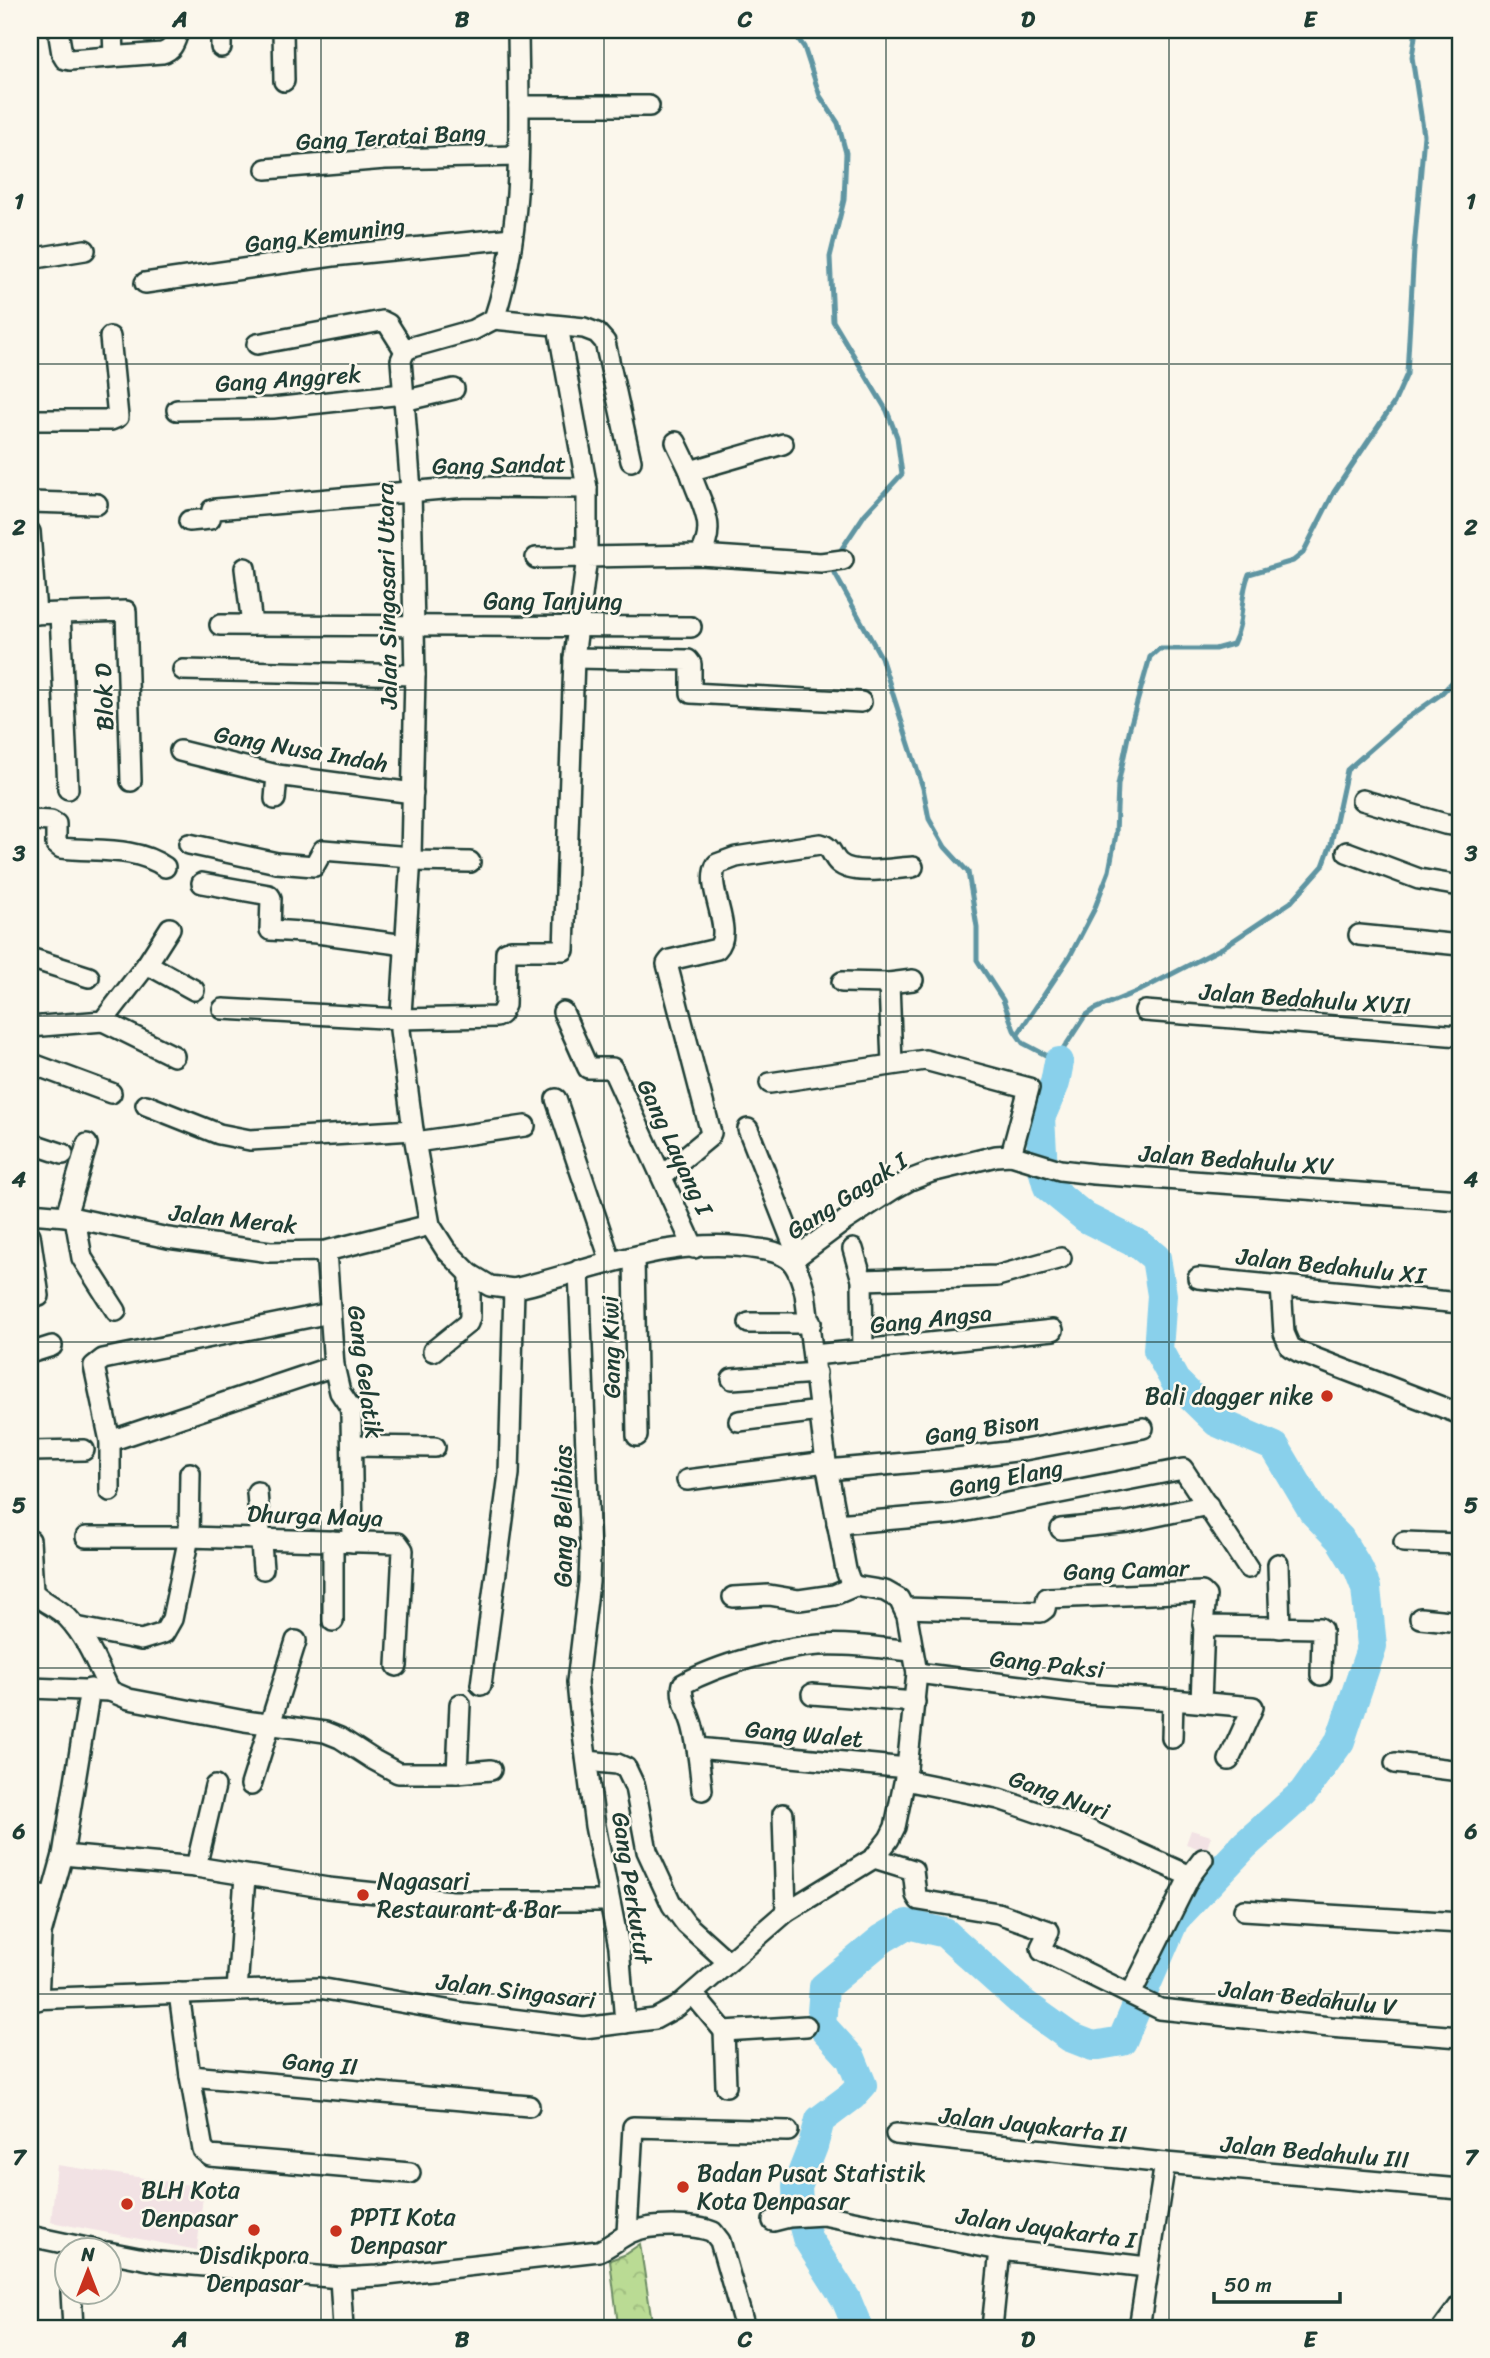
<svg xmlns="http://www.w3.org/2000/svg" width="1490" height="2358" font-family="Sriracha,sans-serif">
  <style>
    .built { fill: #f2e2e4 }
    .park { fill: url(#park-crowns); stroke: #6c8c64; stroke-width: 2 }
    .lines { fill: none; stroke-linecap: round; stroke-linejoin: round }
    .stream { stroke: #5f95a2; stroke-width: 5 }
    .river { stroke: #89d0eb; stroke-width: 30 }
    .street-casing { stroke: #1f3d34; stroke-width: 24 }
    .street { stroke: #fbf7ec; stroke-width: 19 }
    .grid { fill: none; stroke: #1f3d34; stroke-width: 2; stroke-opacity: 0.55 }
    .poi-dot { fill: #c8321e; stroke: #fbf7ec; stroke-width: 2.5 }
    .labels { text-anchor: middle; stroke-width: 5; stroke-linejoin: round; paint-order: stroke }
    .street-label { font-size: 24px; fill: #1f3d34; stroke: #fbf7ec }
    .poi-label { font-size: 24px; fill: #1f3d34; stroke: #fbf7ec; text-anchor: start }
    .neatline { fill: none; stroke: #1f3d34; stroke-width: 2.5 }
    .grid-label { font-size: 23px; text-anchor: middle; font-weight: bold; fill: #1f3d34 }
  </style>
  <defs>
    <pattern id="park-crowns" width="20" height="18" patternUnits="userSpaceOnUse" patternTransform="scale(1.75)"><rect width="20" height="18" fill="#badb94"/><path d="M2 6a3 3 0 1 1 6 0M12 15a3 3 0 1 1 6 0" fill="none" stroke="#9fbd80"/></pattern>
  </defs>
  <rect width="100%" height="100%" fill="#fbf7ec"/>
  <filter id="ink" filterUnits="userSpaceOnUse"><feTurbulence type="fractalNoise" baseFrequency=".0143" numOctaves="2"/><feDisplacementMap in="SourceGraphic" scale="14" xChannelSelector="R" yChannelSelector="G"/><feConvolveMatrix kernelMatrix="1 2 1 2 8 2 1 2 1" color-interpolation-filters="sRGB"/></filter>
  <g filter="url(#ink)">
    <g class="built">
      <polygon points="1191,1830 1211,1836 1206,1851 1186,1844"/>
      <polygon points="57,2165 204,2187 197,2250 51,2222"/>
    </g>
    <polygon class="park" points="640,2244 653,2328 593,2328 618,2325 610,2260 624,2255"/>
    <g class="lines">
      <g class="stream">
        <polyline points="792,30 804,47 820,96 838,123 846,153 844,200 830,257 833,321 887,411 897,437 902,474 865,514 837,556"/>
        <polyline points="836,566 835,574 881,657 923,788 929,819 945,847 968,872 977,927 977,960 1003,1000 1014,1030 1023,1043 1059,1062 1064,1048 1085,1016 1095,1009 1143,989 1222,948 1291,902 1323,866 1331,844 1347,770 1403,721 1440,695 1460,674"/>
        <path d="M1018,1034L1070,956L1094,910L1109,871L1116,834L1118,785L1130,727L1150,657L1159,649H1215L1233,644C1245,622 1239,597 1249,574L1293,561L1303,553L1334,492L1394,403L1407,374L1414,250L1424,135L1412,57L1416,30"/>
      </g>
      <polyline class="river" points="858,2328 846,2299 807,2238 798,2204 797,2187 813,2146 820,2120 852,2096 862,2085 851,2058 821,2025 824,1987 882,1939 907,1924 945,1933 1024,2004 1070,2037 1093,2046 1122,2041 1174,1920 1245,1845 1303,1793 1340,1741 1372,1646 1366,1588 1359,1570 1340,1539 1313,1511 1275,1447 1217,1422 1175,1381 1158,1350 1162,1295 1156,1258 1140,1245 1086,1218 1048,1187 1043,1169 1040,1118 1055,1083 1059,1062"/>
      <defs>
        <g id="street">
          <path d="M58,30L62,54L65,59L70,60L162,53C174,50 175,40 179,30"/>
          <polyline points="113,30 114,56"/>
          <polyline points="221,30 221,47"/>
          <polyline points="283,30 284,81"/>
          <path d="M518,30C519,126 525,227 494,319L473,330L412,347L405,351L401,360L411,491L415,675L411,857L400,1030L413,1130L430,1225L446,1250L470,1274L490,1286L514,1289C594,1270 675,1234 758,1249C769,1250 780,1253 789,1259C798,1267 802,1281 805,1293L826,1462L846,1570L850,1581L855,1586"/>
          <polyline points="519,106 649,106"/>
          <polyline points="266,169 385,159 518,156"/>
          <polyline points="30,259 85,250"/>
          <polyline points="145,283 333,256 512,238"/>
          <polyline points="494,319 584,328 597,333 605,342 631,461"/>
          <polyline points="257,344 382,321 388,324 405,351"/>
          <polyline points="403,401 454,389"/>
          <polyline points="177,410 273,408 403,394"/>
          <polyline points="30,420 111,420 118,417 110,337"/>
          <polyline points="676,442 690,471"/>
          <polyline points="30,502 97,504"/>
          <polyline points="189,521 210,519 212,510 216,509 465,487 587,488"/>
          <polyline points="30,532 36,614"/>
          <path d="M700,555C719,524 699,502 690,471L783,444"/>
          <polyline points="536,558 587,557 587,488 558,326"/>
          <polyline points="245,568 252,625"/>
          <polyline points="60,613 68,789"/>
          <polyline points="30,614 126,611 131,781"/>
          <polyline points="220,625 691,627"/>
          <polyline points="574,658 688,660 691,664 691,693 861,702"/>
          <polyline points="183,670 415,675"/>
          <polyline points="180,751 277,775 413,793"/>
          <polyline points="275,799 277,775"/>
          <polyline points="1362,800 1445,824 1460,826"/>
          <path d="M30,820L51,821L56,824V844L61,848C96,852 135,846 165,867"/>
          <polyline points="189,844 277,863 314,866 323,850 411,857"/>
          <polyline points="1347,852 1419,879 1460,886"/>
          <polyline points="411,861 470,862"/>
          <polyline points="202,883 269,895 271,898 270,930 317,933 405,945"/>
          <polyline points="1359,935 1460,945"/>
          <polyline points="30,958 89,977"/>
          <polyline points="147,964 194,990"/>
          <polyline points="842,982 889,983 913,980"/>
          <polyline points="889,983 892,1064"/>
          <polyline points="223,1009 400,1019 496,1017 501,1014 505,1005 506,952 511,950 564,950 574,658 587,557 700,555 821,563 843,560"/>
          <polyline points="1145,1011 1460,1036"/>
          <polyline points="563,1012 588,1068 612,1068 694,1248"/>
          <polyline points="103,1021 174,1056"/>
          <polyline points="30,1027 103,1021 147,964 170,928"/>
          <polyline points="30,1063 111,1093"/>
          <polyline points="770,1083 925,1060 1029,1088 1011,1155"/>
          <polyline points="556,1099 611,1262"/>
          <polyline points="146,1105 219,1134 250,1140 413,1130"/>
          <polyline points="748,1129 798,1256"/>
          <polyline points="416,1142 525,1126"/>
          <polyline points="30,1143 63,1154"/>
          <path d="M662,1176L708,1138L711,1133L667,964L670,960L717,949C736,930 703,886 717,864L736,857L820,844C833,847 831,856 839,863C854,876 894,868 913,867"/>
          <polyline points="30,1213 66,1216 168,1238 270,1252 326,1251 430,1225"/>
          <polyline points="66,1216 87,1144"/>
          <polyline points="75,1218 82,1258 116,1311"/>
          <polyline points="30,1235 39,1296"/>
          <polyline points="853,1249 862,1280 863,1350"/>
          <polyline points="326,1251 334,1366 340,1392 350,1407 351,1414 353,1542"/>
          <polyline points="634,1257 637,1436"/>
          <polyline points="791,1261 846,1220 892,1190 910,1180 931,1172 996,1156 1011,1155 1060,1170 1094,1174 1460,1200"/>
          <polyline points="579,1270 590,1553 589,1582 577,1682 579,1703 595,1826 619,1947 625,2023"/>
          <polyline points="1198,1278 1460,1303"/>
          <polyline points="862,1280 997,1276 1061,1258"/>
          <polyline points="1281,1286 1284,1333 1290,1347 1299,1352 1460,1414"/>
          <polyline points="749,1323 811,1323"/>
          <polyline points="433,1351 468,1323 470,1317 470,1274"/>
          <polyline points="30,1353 52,1346"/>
          <polyline points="814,1355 1053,1330"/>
          <polyline points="732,1379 816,1373"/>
          <polyline points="739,1421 820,1411"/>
          <polyline points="110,1441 334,1366"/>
          <polyline points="352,1446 435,1447"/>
          <polyline points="30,1451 84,1450"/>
          <polyline points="827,1470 940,1460 1024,1450 1143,1428"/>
          <polyline points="687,1480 826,1462"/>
          <polyline points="110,1491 110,1441 94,1366 103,1359 330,1313"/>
          <polyline points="257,1492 263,1569"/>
          <polyline points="837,1524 952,1514 1183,1469 1248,1568"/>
          <polyline points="1061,1529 1128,1522 1208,1505"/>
          <polyline points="86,1537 189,1537 190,1473"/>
          <path d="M30,1540L33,1591C39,1601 58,1607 68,1618C87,1638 98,1667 110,1691"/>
          <polyline points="1404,1542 1460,1544"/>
          <polyline points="1278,1564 1280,1628"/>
          <polyline points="904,1608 1041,1612 1045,1609 1047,1598 1202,1592 1206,1596 1203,1624 1207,1626 1320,1628 1322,1630 1321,1675"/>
          <polyline points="1420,1618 1460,1622"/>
          <polyline points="333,1621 333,1541"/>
          <polyline points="76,1627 141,1640 164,1633 172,1619 189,1537 398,1543 403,1550 397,1666"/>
          <polyline points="917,1673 1086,1694 1173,1700"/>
          <polyline points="481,1685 509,1474 514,1289"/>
          <polyline points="30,1688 110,1691 129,1699 245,1721 325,1732 340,1738 374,1760 398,1773 457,1773 491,1770"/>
          <polyline points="812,1694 915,1702"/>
          <polyline points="1201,1702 1204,1625"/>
          <polyline points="1172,1738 1173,1700 1253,1707 1229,1760"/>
          <polyline points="697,1748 907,1768"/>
          <polyline points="587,1761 617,1764 626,1768 635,1787 647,1851 672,1905 686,1924 728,1962"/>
          <polyline points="1395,1763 1460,1771"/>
          <polyline points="457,1773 460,1704"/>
          <polyline points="905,1780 999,1799 1086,1829 1190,1876"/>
          <polyline points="251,1785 296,1641"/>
          <path d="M702,1790C700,1769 698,1748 693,1728C690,1714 679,1698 683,1684C719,1664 779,1648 819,1645C850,1643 882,1648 912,1651"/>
          <polyline points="783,1814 786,1912"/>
          <polyline points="63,1855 196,1867 328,1888 452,1901 609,1901"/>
          <polyline points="874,1858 913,1870 916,1895 919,1900 998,1913 1049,1931 1041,1947 1042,1951 1160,2009 1330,2027 1460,2037"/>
          <polyline points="196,1867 215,1786"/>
          <polyline points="30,1893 50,1898"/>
          <polyline points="1244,1910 1460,1923"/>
          <polyline points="237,1991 245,1876"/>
          <polyline points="179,1993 190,2076 529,2106"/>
          <polyline points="693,1994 724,2031 806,2026"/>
          <polyline points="1131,1994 1190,1876 1203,1859"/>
          <polyline points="30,1999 319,1988 464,2013 584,2028 655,2019 677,2007 786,1912 874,1858 889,1839 895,1827 907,1768 917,1673 907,1616 899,1599 885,1591 855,1586 834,1595 799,1600 769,1595 733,1597"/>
          <polyline points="38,2000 41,1934 63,1855 90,1689"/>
          <polyline points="724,2031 726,2086"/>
          <polyline points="190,2076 203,2150 210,2156 410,2173"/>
          <polyline points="896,2134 1165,2163 1460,2189"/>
          <polyline points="773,2221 789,2217 823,2215 1000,2250 1147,2267"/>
          <polyline points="627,2233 633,2127 788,2131"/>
          <polyline points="30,2236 96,2250"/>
          <path d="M108,2252L159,2262L340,2278L378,2276L599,2251C611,2246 620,2237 632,2232C650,2224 695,2224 713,2232L720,2241L745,2328"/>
          <polyline points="340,2278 343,2328"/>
          <polyline points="71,2292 73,2328"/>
          <polyline points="992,2328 1000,2250"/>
          <polyline points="1139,2328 1165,2163"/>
          <polyline points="1443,2328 1460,2305"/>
        </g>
      </defs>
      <use href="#street" class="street-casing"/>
      <use href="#street" class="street"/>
    </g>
  </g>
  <path class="grid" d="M321,30V2328M604,30V2328M886,30V2328M1169,30V2328M30,364H1460M30,690H1460M30,1016H1460M30,1342H1460M30,1668H1460M30,1994H1460"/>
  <g class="poi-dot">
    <circle cx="1327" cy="1396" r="7"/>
    <circle cx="363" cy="1895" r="7"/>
    <circle cx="683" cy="2187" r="7"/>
    <circle cx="127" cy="2204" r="7"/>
    <circle cx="254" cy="2230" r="7"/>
    <circle cx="336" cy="2231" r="7"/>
  </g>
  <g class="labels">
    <g class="street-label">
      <text transform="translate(391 137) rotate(-3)" y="8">Gang Teratai Bang</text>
      <text transform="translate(325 235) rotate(-7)" y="8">Gang Kemuning</text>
      <text transform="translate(288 379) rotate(-4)" y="8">Gang Anggrek</text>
      <text transform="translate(499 465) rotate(-1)" y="8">Gang Sandat</text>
      <text transform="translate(387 596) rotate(-91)" y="8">Jalan Singasari Utara</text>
      <text x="553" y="609">Gang Tanjung</text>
      <text transform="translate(104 697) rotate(-92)" y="8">Blok D</text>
      <text transform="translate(301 749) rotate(10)" y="8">Gang Nusa Indah</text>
      <text transform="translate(1305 999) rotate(4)" y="8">Jalan Bedahulu XVII</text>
      <text transform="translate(675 1147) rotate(65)" y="8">Gang Layang I</text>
      <text transform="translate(1236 1160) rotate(4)" y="8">Jalan Bedahulu XV</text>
      <text transform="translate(847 1196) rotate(-33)" y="8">Gang Gagak I</text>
      <text transform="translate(233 1219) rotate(6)" y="8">Jalan Merak</text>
      <text transform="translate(1331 1266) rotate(6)" y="8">Jalan Bedahulu XI</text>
      <text transform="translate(931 1319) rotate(-6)" y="8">Gang Angsa</text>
      <text transform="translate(611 1347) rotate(-91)" y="8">Gang Kiwi</text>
      <text transform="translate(365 1372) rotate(82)" y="8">Gang Gelatik</text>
      <text transform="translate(982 1429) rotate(-8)" y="8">Gang Bison</text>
      <text transform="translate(1006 1478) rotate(-11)" y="8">Gang Elang</text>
      <text transform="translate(315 1516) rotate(2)" y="8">Dhurga Maya</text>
      <text transform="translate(563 1516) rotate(-90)" y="8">Gang Belibias</text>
      <text transform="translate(1126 1570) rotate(-2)" y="8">Gang Camar</text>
      <text transform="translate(1047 1664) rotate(6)" y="8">Gang Paksi</text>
      <text transform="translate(804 1734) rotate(5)" y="8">Gang Walet</text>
      <text transform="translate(1059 1795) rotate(20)" y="8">Gang Nuri</text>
      <text transform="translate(632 1888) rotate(81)" y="8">Gang Perkutut</text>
      <text transform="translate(516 1991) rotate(7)" y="8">Jalan Singasari</text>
      <text transform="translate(1308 1998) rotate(6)" y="8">Jalan Bedahulu V</text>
      <text transform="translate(320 2064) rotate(5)" y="8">Gang II</text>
      <text transform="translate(1033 2125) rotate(6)" y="8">Jalan Jayakarta II</text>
      <text transform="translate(1315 2152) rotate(5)" y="8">Jalan Bedahulu III</text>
      <text transform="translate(1046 2228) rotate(8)" y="8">Jalan Jayakarta I</text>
    </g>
    <g class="poi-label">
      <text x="1313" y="1404" text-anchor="end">Bali dagger nike</text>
      <text x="377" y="1889">Nagasari<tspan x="377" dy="28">Restaurant &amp; Bar</tspan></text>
      <text x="697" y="2181">Badan Pusat Statistik<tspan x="697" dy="28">Kota Denpasar</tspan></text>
      <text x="141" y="2198">BLH Kota<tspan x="141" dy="28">Denpasar</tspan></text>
      <text x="350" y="2225">PPTI Kota<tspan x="350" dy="28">Denpasar</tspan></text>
      <text x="254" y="2263" text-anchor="middle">Disdikpora<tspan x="254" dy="28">Denpasar</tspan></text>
    </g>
  </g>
  <rect width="1490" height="2358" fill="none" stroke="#fbf7ec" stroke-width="77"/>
  <g transform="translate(88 2271)"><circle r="33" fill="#fbf7ec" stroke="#a3ada2" stroke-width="2"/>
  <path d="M0-5L12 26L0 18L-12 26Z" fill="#c8321e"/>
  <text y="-10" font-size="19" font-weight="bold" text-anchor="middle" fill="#1f3d34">N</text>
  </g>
  <path d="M1214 2292v10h126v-10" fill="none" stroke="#1f3d34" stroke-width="3.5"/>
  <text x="1224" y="2292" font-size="21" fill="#1f3d34" stroke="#fbf7ec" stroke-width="5" paint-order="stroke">50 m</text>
  <rect x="38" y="38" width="1414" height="2282" class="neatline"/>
  <g class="grid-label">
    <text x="180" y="27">A</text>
    <text x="462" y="27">B</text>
    <text x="745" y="27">C</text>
    <text x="1028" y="27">D</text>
    <text x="1310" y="27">E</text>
    <text x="19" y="209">1</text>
    <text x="1471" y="209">1</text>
    <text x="19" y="535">2</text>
    <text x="1471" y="535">2</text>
    <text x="19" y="861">3</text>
    <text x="1471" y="861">3</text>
    <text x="19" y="1187">4</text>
    <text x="1471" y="1187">4</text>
    <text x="19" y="1513">5</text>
    <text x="1471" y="1513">5</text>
    <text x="19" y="1839">6</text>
    <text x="1471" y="1839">6</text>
    <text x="19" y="2165">7</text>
    <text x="1471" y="2165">7</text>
    <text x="180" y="2347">A</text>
    <text x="462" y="2347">B</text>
    <text x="745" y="2347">C</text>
    <text x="1028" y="2347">D</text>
    <text x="1310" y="2347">E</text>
  </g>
</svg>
